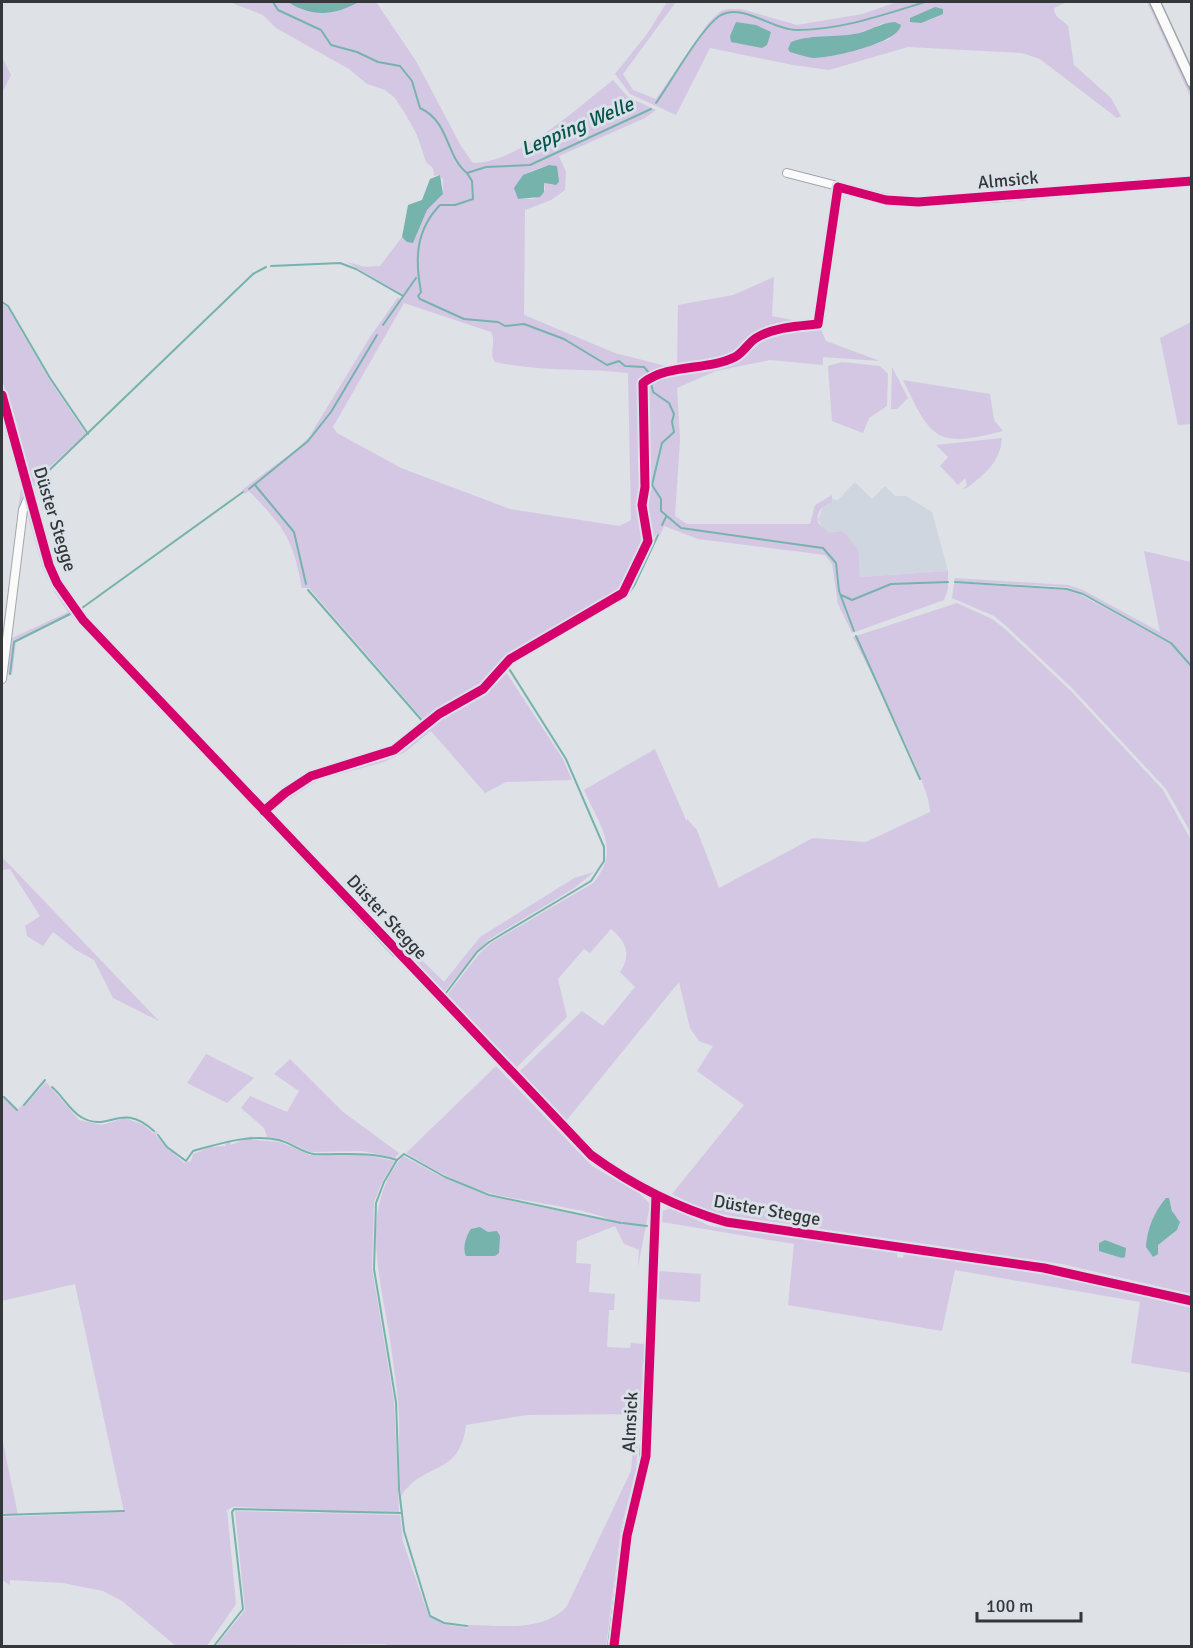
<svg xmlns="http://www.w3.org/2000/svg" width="1193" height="1648" font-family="Signika,sans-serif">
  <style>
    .built { fill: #cfd6df }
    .green { fill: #d4c7e3; fill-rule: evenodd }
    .water { fill: #76b3ac }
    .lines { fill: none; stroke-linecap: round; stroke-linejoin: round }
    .stream { stroke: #76b3ac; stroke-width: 2 }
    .minor-casing { stroke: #a3a6a8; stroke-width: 10 }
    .tertiary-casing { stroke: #a3a6a8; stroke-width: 12 }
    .minor { stroke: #fafafb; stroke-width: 8 }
    .tertiary { stroke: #fafafb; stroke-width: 9 }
    .cycleway-casing { stroke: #dbe1e8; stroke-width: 13 }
    .cycleway { stroke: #d6006c; stroke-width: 9 }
    .labels { text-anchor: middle; stroke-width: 6; stroke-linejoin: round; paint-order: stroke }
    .street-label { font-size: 18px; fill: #343739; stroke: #dbe1e8 }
    .water-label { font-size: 20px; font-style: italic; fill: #07544d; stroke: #dbe1e8 }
  </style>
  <rect width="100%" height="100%" fill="#dee1e5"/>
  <polygon class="built" points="855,482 872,499 885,486 895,496 906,496 932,512 948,571 860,577 842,531 833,534 826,532 818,520 823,506 832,503 832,499 838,500"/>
  <g class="green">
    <path d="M229,2H376L416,61L461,146L473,163C520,162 577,108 613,80L628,97L656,110L645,118L559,156L566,172L565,190L551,200L525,210L524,315L615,353L677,369L678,305L733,295L774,277L772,316L819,325L826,341L880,361L823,357V365L770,360L716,371L677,388L680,440L675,516L687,524H810L815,505L832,495V503C821,505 816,513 818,523L829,533L842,531L858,549L860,577L948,571V589L944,600L852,633L838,604L832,564L825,555L698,539L664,526L660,535L656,534L627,592L511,660L504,669L563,759L572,780L506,782L485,793L431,731L405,752L384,762L318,780L280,805L274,804L311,777L395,751L428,725L309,588H302C292,536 285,529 249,491L245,494L242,490L297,449L309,437L370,337L398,297L401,301L404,296L347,262L365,267L380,266L402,237L413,243L427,210L443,194V179L438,175L434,176L433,168L426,162L417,135L406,115L395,98L385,90L367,84L349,69L276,28L263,15ZM549,165L553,185L544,183L545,190L534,199H518L529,172ZM404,303L491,332C497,342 488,353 495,362C538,372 584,368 628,373L631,520L619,526L510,509L401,468L337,433L333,427Z"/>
    <path d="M667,2H676L623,74L633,90L656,99L709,22L721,11L727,9H741L797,25L862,14L897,2H1067L1054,8C1055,20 1062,18 1068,26L1074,65L1111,98L1121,116L1117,118L1040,59L1022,53L908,47L829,70L793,65L710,48L676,115L630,94L615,74L647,34ZM883,23L890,39L866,47L813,58Z"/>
    <polygon points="1147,2 1153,2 1191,88 1191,98"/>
    <polygon points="2,57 11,75 2,93"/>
    <polygon points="2,304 7,307 49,379 86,434 36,479 39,484 33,487 2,379"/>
    <polygon points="1191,322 1191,424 1178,425 1160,338"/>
    <polygon points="842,362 880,366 888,374 887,406 869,418 863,433 832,421 828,366"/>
    <polygon points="892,367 908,398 897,409 891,409"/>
    <path d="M903,380L990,394L994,420L1003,431C937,448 932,441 903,380Z"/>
    <polygon points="2,402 25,488 17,516 21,488 2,416"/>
    <path d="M1002,438C1000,462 986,473 967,488L963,489L967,485L965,478L958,485L940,466L948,457L936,445Z"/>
    <polygon points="27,512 31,512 52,577 50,583 43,569"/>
    <polygon points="1144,551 1191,562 1191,665 1171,642 1081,592 1067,587 954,581 955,578 1068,585 1083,590 1160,632"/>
    <polygon points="954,583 1067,590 1079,594 1170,643 1191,668 1191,833 1166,789 1071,687 1005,625 994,616 952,598"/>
    <polygon points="53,590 60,593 81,621 78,623 71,615 16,641 12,675 7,674 12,638 68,612"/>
    <path d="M957,603L992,619L1004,628L1071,691L1163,790L1191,840V1294L1062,1264L726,1215L702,1209L672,1194L744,1105L697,1071L713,1046L699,1041L690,1028L679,982L566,1121L519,1072L582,1011L603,1026L635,987L620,972C632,955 626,941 611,929L590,953L584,949L558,979L567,1017L516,1068L447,995L479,954L491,943L593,883C622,850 599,825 584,790L655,749L687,822V819L697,830L719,888L813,838L866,842L930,812C931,785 868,668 853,637ZM1170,1203L1174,1215L1179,1219V1226L1158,1245Z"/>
    <polygon points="2,857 159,1021 113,998 94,960 76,950 53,932 43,946 27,936 25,926 40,916 10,869 2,870"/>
    <polygon points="594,872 573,889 488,940 444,992 393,937 396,934 444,982 480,937 574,878"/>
    <polygon points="206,1054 254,1078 227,1103 187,1083"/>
    <polygon points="290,1059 343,1112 399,1153 395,1158 362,1151 310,1152 282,1139 267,1137 264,1128 241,1108 250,1096 287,1112 299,1091 274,1074"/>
    <path d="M496,1066L592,1166L639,1193L650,1204L638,1267L639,1250L624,1244L615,1226L577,1241L576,1263L591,1264L589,1292L615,1294L614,1310H609L607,1347L630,1348L631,1343L644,1344L640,1414L527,1415L466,1425C459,1478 425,1460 401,1496C397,1465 401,1432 398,1400C395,1376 392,1351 388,1327C378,1269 361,1206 403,1156L444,1178L488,1196L613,1222C600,1210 515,1200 493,1194C463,1186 432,1169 406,1153Z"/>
    <path d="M46,1082L79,1120L102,1125L125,1118L144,1125L153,1133L158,1131L156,1136L184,1163L191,1161L193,1154L211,1147L226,1146L225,1143L230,1142L231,1145L252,1136L253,1140L280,1142L310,1155L361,1154L395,1161L383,1180L374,1202L372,1268L394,1401L399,1512C345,1517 288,1508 233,1507L227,1510L236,1604L207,1646H176L122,1601L103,1591L63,1583L10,1580V1585L2,1580V1517L124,1512L75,1284L2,1301V1095L17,1111L23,1104L25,1106Z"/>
    <polygon points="671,1208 710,1226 898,1252 897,1257 903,1258 904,1253 1048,1274 1191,1308 1191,1373 1131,1363 1140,1302 955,1270 942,1331 788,1305 794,1244 662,1222 663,1211"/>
    <polygon points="659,1271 701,1274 700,1302 658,1299"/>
    <path d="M639,1429L636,1470L621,1529L606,1646H387L386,1644L216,1646L245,1610L235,1511L400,1515L403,1542L429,1617L443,1624L468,1628V1625C500,1625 543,1633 567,1606L631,1471L634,1438Z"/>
    <polygon points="2,1438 18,1515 2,1513"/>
  </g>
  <g class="water">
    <path d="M288,2H357V3C332,16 312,17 288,2Z"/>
    <polygon points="935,7 943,9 943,14 921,23 910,22 910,18"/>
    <polygon points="736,22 756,25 771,32 767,45 762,48 731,42 730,36"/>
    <path d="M895,22L901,25C899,43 831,58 813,58C806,57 798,54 790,52L788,49L791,42C814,33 840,39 863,32C874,28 882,23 895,22Z"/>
    <polygon points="549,165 557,166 559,182 556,185 544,183 544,192 540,197 518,199 514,188 523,175"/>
    <polygon points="440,175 443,194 427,210 413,243 407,242 402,237 408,205 422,200 430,179"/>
    <path d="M1166,1198H1169L1172,1211L1180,1222L1177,1230L1158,1245V1254L1153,1257L1146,1247C1147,1229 1154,1212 1166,1198Z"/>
    <path d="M480,1227L488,1232L497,1231L500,1236L499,1253L495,1256H466C462,1248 466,1236 471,1229Z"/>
    <polygon points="1105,1240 1126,1248 1125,1257 1122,1258 1099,1251 1099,1243"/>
  </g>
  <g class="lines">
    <g class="stream">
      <path d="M273,2L278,10L321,30L331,45L357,52L378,62L400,66L412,81L420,108C450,122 445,155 467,173L486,167L530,165L651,109"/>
      <polyline points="1159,22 1192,93"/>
      <path d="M656,103C671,82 702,26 721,15C743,3 773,30 796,30C841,30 883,15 925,2"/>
      <path d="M467,173L472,181L473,199L455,205H440C415,231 415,260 421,292L418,296L420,299L464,319L498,322L505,326L524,324L564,339L607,365L619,361L625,366L644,367L649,373L653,392L669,403L674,414L672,422L674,432L662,443L652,485L661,499V511L681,528L823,548L836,563L839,591L854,631"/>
      <polyline points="271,266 340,263 356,269 403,296"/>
      <polyline points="2,302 8,306 50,378 88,434"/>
      <polyline points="383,325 416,278"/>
      <polyline points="652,383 670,376 672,372"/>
      <polyline points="38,481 253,274 266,267"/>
      <polyline points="255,485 294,532 306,584"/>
      <polyline points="249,489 308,441 331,412 377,335"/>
      <polyline points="662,525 666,517"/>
      <polyline points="955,582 1067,589 1083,594 1171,643 1192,667"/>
      <polyline points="308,590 425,724"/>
      <polyline points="841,595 852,600 891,584 948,582"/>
      <polyline points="82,608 243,492"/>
      <polyline points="80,622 394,956"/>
      <polyline points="856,636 920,779"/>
      <polyline points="10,674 14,642 70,614"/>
      <polyline points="446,993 477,952 489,942 591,881 604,861 604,847 566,759 508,667 512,662 626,597 634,586 658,535"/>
      <path d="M52,1087C62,1095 70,1111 81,1117C110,1134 120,1100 154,1131"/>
      <polyline points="4,1097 17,1110"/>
      <polyline points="24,1105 45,1080"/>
      <path d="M158,1135L167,1147L186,1161L193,1151C222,1143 249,1134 279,1140C291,1143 303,1153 314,1154C343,1155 368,1151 397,1160L404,1154L445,1177L489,1195L621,1223"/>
      <polyline points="397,1160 384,1182 376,1203 374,1269 396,1402 399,1489 404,1531 430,1616 444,1623 467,1626"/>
      <polyline points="623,1223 647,1226"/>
      <polyline points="646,1331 650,1250"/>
      <polyline points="642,1424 645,1343"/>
      <polyline points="2,1515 124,1511"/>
      <polyline points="214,1646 243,1609 232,1512 234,1509 401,1513"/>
      <polyline points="608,1646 623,1529 639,1470 642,1430"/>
    </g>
    <defs>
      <g id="minor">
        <polyline points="787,173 900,202 991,198 1192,181"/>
        <path d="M2,395L49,565L57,583L83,620L591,1155C632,1185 677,1208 726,1222L1044,1268L1192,1301"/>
        <polyline points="2,679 23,510 29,496"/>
        <polyline points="614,1646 627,1536 646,1456 656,1196"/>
      </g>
      <polyline id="tertiary" points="1155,2 1192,82"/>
    </defs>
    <use href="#minor" class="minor-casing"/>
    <use href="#tertiary" class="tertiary-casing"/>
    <use href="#minor" class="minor"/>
    <use href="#tertiary" class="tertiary"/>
    <defs>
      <g id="cycleway">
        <path d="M2,395L49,565L57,583L83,620L591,1155C632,1185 677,1208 726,1222L1044,1268L1192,1301"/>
        <path d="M264,811L285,793L311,776L394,750L439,714L483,689L510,659L623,593L648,541L642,505L645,487L643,383C669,363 707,371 735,357C743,353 748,343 756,338C774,327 798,326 818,324L838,187L886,200L918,202L1192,181"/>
        <polyline points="614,1646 627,1536 646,1456 656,1196"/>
      </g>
    </defs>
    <use href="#cycleway" class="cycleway-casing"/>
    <use href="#cycleway" class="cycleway"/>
  </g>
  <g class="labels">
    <g class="street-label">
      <text transform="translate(1008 180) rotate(-5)" y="6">Almsick</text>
      <text transform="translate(55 519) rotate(73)" y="6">Düster Stegge</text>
      <text transform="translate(387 917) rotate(47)" y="6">Düster Stegge</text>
      <text transform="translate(767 1210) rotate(10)" y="6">Düster Stegge</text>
      <text transform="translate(630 1422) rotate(-87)" y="6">Almsick</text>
    </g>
    <g class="water-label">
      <text transform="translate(577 126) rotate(-23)" y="7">Lepping Welle</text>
    </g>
  </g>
  <rect width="1193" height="1648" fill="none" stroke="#343739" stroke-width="6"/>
  <path d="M977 1612v9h104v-9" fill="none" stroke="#343739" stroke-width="3"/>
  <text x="986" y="1612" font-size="18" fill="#343739" stroke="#dbe1e8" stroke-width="4.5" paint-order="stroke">100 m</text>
</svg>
